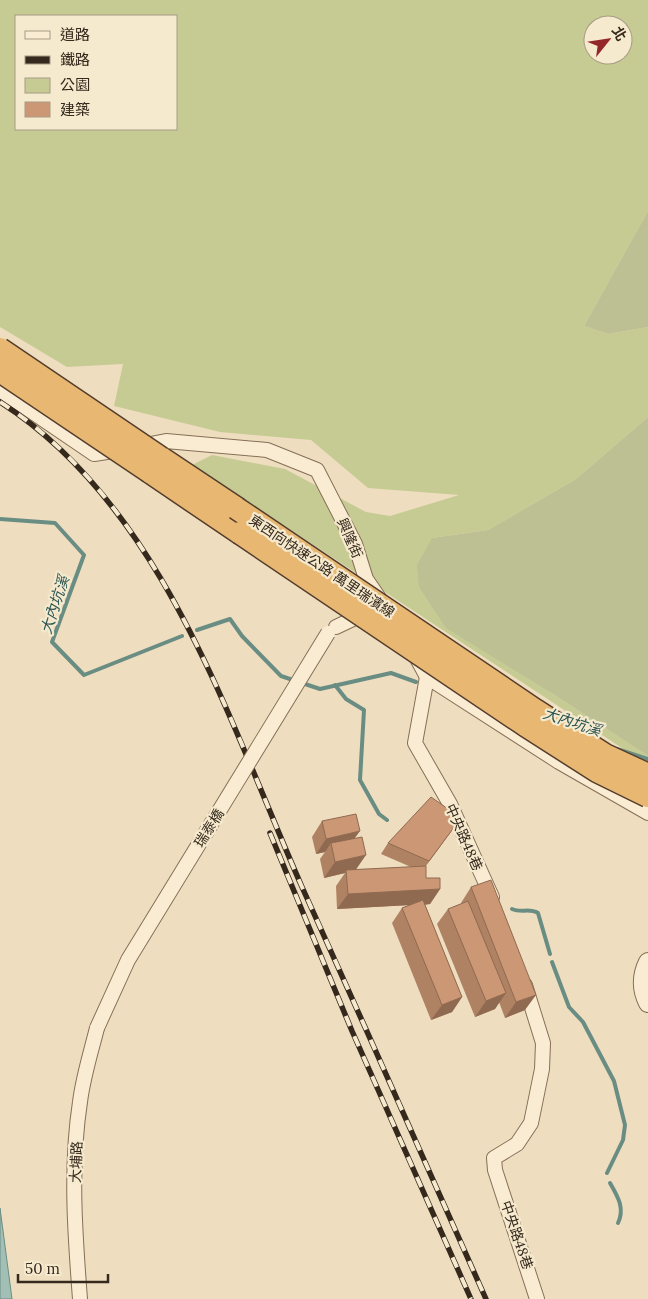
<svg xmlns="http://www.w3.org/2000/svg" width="648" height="1299" font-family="Lora,'Noto Sans TC',serif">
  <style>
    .green { fill: #c6cb93; fill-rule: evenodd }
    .cemetery { fill: #bcc093 }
    .water { fill: #a2bfb6; stroke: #6a8d83 }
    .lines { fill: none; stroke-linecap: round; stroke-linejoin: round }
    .stream { stroke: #6a8d83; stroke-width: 4 }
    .minor-casing { stroke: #866f57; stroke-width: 16 }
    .tertiary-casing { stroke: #866f57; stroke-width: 20 }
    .trunk-casing { stroke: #543d2c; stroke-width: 25 }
    .minor { stroke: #f9ecd2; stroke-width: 14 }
    .tertiary { stroke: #f9ecd2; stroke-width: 18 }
    .trunk { stroke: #e8b772; stroke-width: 22 }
    .rail-casing { stroke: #35281c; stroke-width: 5.5 }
    .rail { stroke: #f5e9ce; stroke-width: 4; stroke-dasharray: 11; stroke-linecap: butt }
    .minor-bridge-casing { stroke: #866f57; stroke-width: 16; stroke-linecap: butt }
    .trunk-bridge-casing { stroke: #543d2c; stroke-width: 25; stroke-linecap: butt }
    .minor-bridge { stroke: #f9ecd2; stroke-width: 14 }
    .trunk-bridge { stroke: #e8b772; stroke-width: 22 }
    .wall { fill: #af8264 }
    .shaded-wall { fill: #8f6a51 }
    .building { fill: #cc9774; stroke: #8f6a51 }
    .labels { text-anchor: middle; stroke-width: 4.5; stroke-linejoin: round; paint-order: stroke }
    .street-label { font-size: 14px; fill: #35281c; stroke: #f5e9ce }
    .water-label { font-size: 15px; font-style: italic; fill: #2b5552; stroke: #f5e9ce }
  </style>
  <rect width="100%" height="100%" fill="#eedebf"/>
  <path class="green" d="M0,0H648V211L584,326L608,334L648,327V417L576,479L488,530L432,538L550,692L648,756V762L628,752L192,465L212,455L285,469L366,512L390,516L459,495L368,488L311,440L220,432L114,406L123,364L67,367L0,327ZM16,16H176V129H16ZM593,25H623V55H593Z"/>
  <g class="cemetery">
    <polygon points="648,211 648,327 608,334 584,326"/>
    <polygon points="648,417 648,756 550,692 446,628 419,587 417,565 432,538 488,530 576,479"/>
  </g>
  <polygon class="water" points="0,1208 12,1299 0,1299"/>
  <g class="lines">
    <g class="stream">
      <polyline points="0,519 55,523 84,555 52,642 84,675 182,636"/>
      <polyline points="197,630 230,619 242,636 281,676 320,689 391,673 416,682"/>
      <polyline points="335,685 346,699 364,710 360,780 379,814 387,820"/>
      <polyline points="617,749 648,759"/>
      <path d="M512,909C521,913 530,908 538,913L550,954"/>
      <polyline points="552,962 569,1007 583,1022 614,1081 625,1125 623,1140 607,1173"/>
      <path d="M610,1183C618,1197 625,1208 618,1223"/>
    </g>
    <defs>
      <g id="minor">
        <polyline points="0,390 94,454 119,450"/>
        <polyline points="140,446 166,441 267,450 317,470 355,544 366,579 381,601"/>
        <polyline points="336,627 355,618 366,618"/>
        <polyline points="414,653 427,677 559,762 648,813"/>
        <polyline points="427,677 415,743 450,804 492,897"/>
        <polyline points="525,985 543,1043 542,1069 531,1123 517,1144 494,1158 495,1170 537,1299"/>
        <path d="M80,1299C75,1234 70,1167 80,1102C83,1077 91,1052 97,1028"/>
      </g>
      <path id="tertiary" d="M648,962C641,976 641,989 648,1003"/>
      <g id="trunk">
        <polyline points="161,458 236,508"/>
        <polyline points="150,472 240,533"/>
      </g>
    </defs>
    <use href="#minor" class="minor-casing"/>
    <use href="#tertiary" class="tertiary-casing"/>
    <use href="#trunk" class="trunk-casing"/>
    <use href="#minor" class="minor"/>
    <use href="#tertiary" class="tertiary"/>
    <use href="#trunk" class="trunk"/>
    <defs>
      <g id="rail">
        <path d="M0,402C162,505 228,719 302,887C364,1024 425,1162 486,1299"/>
        <polyline points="270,833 352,1031 471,1299"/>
      </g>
    </defs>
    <use href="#rail" class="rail-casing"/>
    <use href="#rail" class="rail"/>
    <defs>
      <polyline id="minor-bridge" points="97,1028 128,960 328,633"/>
      <g id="trunk-bridge">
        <polyline points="0,349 161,458"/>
        <polyline points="0,371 150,472"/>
        <polyline points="236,508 535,710 605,755 648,775"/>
        <polyline points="240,533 525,725 597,771 648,796"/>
      </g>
    </defs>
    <use href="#minor-bridge" class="minor-bridge-casing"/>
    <use href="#trunk-bridge" class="trunk-bridge-casing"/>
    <use href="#minor-bridge" class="minor-bridge"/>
    <use href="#trunk-bridge" class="trunk-bridge"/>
  </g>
  <g class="wall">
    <polygon points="322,821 355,838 356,870 411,867 381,854 388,843 453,829 426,866 426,878 440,889 430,904 425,905 462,997 452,1012 431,1020 392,923 402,908 409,905 337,909 336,886 345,873 324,878 320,859 325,852 316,854 312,837"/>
    <polygon points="471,887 525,1010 505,1018 499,1002 495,1009 475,1017 437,924 448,909 461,904 461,903"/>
  </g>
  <g class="shaded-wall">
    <polygon points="360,831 349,846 331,843 325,852 316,854 326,839"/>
    <polygon points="366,855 355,871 346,870 345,873 324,878 335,862"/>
    <polygon points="440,889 430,904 337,909 348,894"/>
    <polygon points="506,993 495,1009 475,1017 486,1001"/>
    <polygon points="536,995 525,1010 505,1018 516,1002"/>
    <polygon points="462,997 452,1012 431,1020 442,1005"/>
  </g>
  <g class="building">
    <polygon points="431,797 461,818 429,861 388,843"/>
    <polygon points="356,814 360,831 326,839 322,821"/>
    <polygon points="362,837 366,855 335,862 331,843"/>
    <polygon points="426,866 426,878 440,878 440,889 348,894 346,870"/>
    <polygon points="491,880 536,995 516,1002 471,887"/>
    <polygon points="423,900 462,997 442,1005 402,908"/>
    <polygon points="468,901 506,993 486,1001 448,909"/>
  </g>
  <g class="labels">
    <g class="street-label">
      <text transform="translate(350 538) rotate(66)" y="5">興隆街</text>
      <text transform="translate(322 566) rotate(34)" y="5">東西向快速公路 萬里瑞濱線</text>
      <text transform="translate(209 828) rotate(-58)" y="5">瑞泰橋</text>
      <text transform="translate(464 837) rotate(66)" y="5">中央路48巷</text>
      <text transform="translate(76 1162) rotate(-87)" y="5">大埔路</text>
      <text transform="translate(517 1235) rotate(71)" y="5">中央路48巷</text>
    </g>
    <g class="water-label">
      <text transform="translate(55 605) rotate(-72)" y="5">大內坑溪</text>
      <text transform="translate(572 722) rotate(18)" y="5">大內坑溪</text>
    </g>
  </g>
  <rect x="15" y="15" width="162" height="115" fill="#f5e9ce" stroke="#a89c87"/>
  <rect x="25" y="31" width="25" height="8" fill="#f9ecd2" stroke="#a89c87"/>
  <text x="60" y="40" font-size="15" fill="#35281c">道路</text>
  <rect x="25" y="56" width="25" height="8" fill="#35281c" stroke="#a89c87"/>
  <text x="60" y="65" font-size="15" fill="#35281c">鐵路</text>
  <rect x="25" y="78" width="25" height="15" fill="#c6cb93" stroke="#a89c87"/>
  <text x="60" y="90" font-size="15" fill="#35281c">公園</text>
  <rect x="25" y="102" width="25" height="15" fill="#cc9774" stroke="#a89c87"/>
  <text x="60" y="115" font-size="15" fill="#35281c">建築</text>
  <g transform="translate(608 40) rotate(60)"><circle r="24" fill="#f5e9ce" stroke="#a89c87"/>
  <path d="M0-4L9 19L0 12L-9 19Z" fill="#95272b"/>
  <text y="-8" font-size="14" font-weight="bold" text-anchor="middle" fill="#35281c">北</text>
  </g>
  <path d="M18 1274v8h90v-8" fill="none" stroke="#35281c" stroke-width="2.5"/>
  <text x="25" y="1274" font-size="15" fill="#35281c" stroke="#f5e9ce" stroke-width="4" paint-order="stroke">50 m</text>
</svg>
